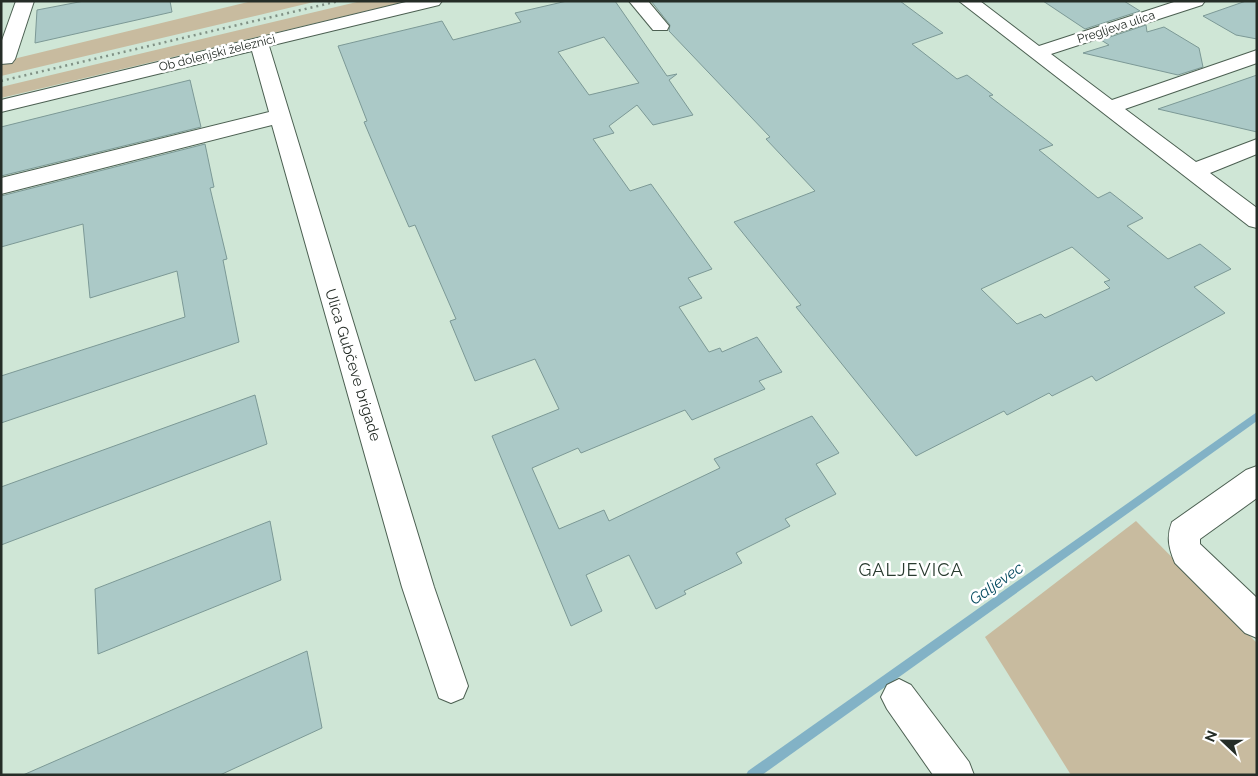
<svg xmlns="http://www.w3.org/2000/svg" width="1258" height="776" font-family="Raleway,sans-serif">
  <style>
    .green { fill: #c8bb9f }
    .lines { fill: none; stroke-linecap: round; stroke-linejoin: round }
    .stream { fill: #82b2c6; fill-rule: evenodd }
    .building { fill: #abc9c7; stroke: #7c9996; fill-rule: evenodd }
    .minor-casing { stroke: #4c6052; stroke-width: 2 }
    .minor { fill: #fff; fill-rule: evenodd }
    .rail { stroke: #809185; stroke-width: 2.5; stroke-dasharray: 2 4; stroke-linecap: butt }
    .labels { text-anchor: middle; stroke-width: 5; stroke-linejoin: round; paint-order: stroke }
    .far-street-label { font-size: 12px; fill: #252d27; stroke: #fff }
    .street-label { font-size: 15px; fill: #252d27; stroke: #fff }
    .water-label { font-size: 16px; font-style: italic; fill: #094d62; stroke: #fff }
    .quarter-label { font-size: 18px; letter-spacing: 1px; fill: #293b2f; stroke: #fff }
  </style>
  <rect width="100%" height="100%" fill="#cfe6d6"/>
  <g class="green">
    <polygon points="252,1 318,1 1,76 1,62"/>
    <polygon points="361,1 408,1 1,98 1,87"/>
    <polygon points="1136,521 1257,643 1257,775 1071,775 985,637"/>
  </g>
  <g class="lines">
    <polygon class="stream" points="1257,412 1257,421 762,775 746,775 748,771"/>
  </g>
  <g class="building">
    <polygon points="84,1 170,1 172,12 35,43 37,10"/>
    <path d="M567,1H615L667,76L677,74L669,80L693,115L653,125L637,105L609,126L614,133L593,139L630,191L651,184L712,269L688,278L702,298L679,307L709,352L720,348L722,352L757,337L782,372L759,381L765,389L692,420L685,410L581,453L578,448L532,468L559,529L604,510L609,521L720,468L714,459L812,416L839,453L816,464L836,494L785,519L790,526L736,553L742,563L684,591L686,594L656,609L629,555L586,575L602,611L571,626L492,436L559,409L535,359L475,381L450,321L456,319L415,225L409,227L386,174L364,122L367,121L338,46L442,21L453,40L521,22L515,13ZM604,37L639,83L589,95L558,52Z"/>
    <path d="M651,1H900L943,33L912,44L957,79L967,75L993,95L989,96L1053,145L1039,150L1098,198L1110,192L1143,218L1127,226L1168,259L1200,244L1231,269L1194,287L1225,313L1096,381L1092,376L1052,396L1049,393L1007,415L1004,411L916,456L796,307L801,305L734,222L815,191L766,139L770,137L669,31L670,25ZM1072,247L1110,280L1104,282L1110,288L1045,318L1041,314L1017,324L981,289Z"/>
    <polygon points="1043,1 1124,1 1140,11 1085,29"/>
    <polygon points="1246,1 1257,1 1257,39 1236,35 1203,16"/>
    <polygon points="1146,25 1147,32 1164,27 1199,48 1203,67 1178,75 1083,53 1109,45 1101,40"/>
    <polygon points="1257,75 1257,132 1158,109 1208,92"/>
    <polygon points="190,80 201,127 1,176 1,127"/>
    <polygon points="205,144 214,187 210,188 227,259 223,260 239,342 1,423 1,376 185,317 177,271 90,298 83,224 1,247 1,196"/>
    <polygon points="255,395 267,444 1,545 1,487"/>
    <polygon points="270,521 281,580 98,654 95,589"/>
    <polygon points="307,651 322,728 220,775 23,775"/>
  </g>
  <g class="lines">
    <defs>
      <g id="minor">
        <polygon points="16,1 34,1 15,59 12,63 1,64 1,43"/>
        <polygon points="410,1 442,1 439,5 269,46 434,587 468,686 463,698 451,703 439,698 402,587 272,125 1,194 1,178 269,112 252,51 1,112 1,100"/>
        <polygon points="629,1 648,1 669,26 667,30 653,30"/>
        <polygon points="959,1 980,1 1039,46 1177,1 1205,1 1202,5 1051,54 1112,100 1257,50 1257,63 1125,109 1196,162 1257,139 1257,154 1210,173 1257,208 1257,228 1249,226"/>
        <path d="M1257,466V498L1200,539V544L1257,598V638L1245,633L1175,563C1169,549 1166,537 1172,522L1246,470Z"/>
        <polygon points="899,679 911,685 969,762 974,775 933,775 887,709 881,697 887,685"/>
      </g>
    </defs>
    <use href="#minor" class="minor-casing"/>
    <use href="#minor" class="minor"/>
    <polyline class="rail" points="1,81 339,1"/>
  </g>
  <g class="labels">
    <g class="far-street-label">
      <text transform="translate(1116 27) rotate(-18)" y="4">Pregljeva ulica</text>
      <text transform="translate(217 53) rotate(-14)" y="4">Ob dolenjski železnici</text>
    </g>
    <g class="street-label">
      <text transform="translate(353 365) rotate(73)" y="5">Ulica Gubčeve brigade</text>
    </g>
    <g class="water-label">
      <text transform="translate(996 583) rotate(-35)" y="6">Galjevec</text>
    </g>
    <g class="quarter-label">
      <text x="911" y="576">GALJEVICA</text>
    </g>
  </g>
  <rect width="1258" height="776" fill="none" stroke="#252d27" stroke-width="5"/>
  <g transform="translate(1223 741) rotate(292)" stroke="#ffffff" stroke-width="4" paint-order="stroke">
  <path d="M0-4L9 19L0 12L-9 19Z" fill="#252d27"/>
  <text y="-8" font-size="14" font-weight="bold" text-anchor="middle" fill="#252d27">N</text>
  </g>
</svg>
